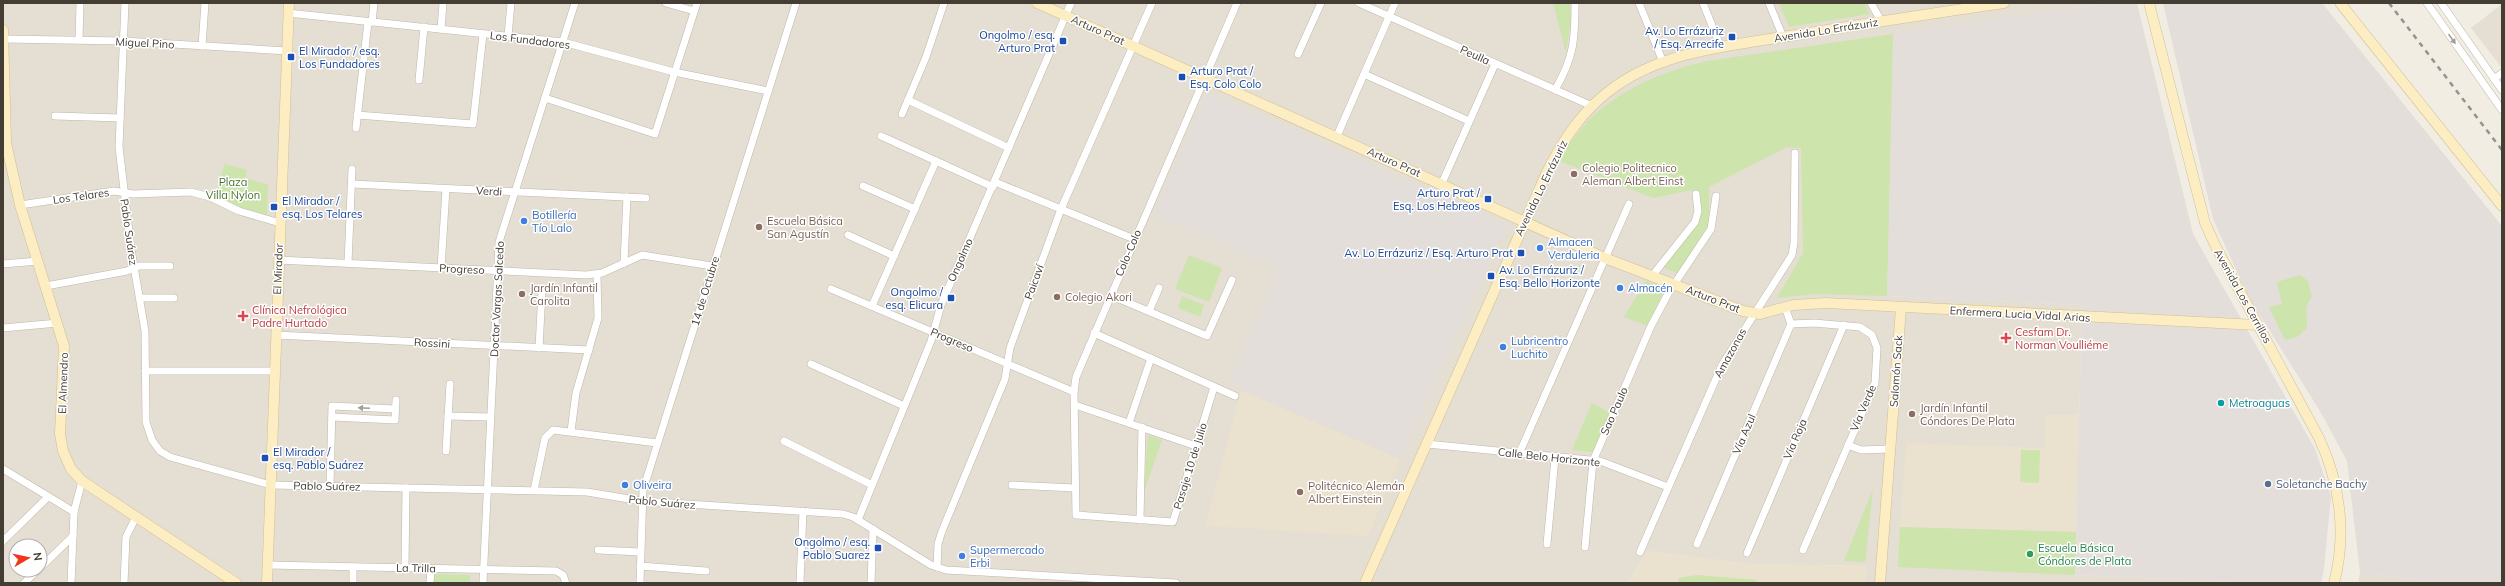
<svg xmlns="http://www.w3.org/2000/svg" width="2505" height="586" font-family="Mulish,sans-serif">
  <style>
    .residential { fill: #e5ded2; fill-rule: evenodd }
    .industrial { fill: #e3ded9 }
    .education { fill: #eae1ce }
    .green { fill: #cde4ad }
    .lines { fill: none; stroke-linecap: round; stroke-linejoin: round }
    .street-casing { stroke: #bfb7aa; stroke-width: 8 }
    .secondary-casing { stroke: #d0bf95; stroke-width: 11 }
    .street { stroke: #fff; stroke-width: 7 }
    .secondary { stroke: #fcedc2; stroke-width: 10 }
    .rail { stroke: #939393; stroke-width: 2.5; stroke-dasharray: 5 5; stroke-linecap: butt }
    .oneway { fill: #a19e9a }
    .transit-dot { fill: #1a4fb4; stroke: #fff; stroke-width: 1.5 }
    .education-dot { fill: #8d6e63; stroke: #fff; stroke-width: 1.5 }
    .shop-dot { fill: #3f7fe0; stroke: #fff; stroke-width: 1.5 }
    .health-dot { fill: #e0444e; stroke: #fff; stroke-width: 1.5 }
    .culture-dot { fill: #0f9aa8; stroke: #fff; stroke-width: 1.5 }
    .service-dot { fill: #5c6f8a; stroke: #fff; stroke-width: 1.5 }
    .leisure-dot { fill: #2e9e5b; stroke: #fff; stroke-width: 1.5 }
    .labels { text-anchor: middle; stroke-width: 3; stroke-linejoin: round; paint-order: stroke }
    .street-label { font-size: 11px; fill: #433d34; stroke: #fff }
    .transit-label { font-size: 11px; fill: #164399; stroke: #fff; text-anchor: end }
    .education-label { font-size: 11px; fill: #785e54; stroke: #fff; text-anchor: start }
    .park-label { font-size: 11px; fill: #46712a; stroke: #fff }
    .shop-label { font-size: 11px; fill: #366cbe; stroke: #fff; text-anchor: start }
    .health-label { font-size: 11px; fill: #be3a42; stroke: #fff; text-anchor: start }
    .culture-label { font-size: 11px; fill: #0d838f; stroke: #fff; text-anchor: start }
    .service-label { font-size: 11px; fill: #4e5e75; stroke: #fff; text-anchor: start }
    .leisure-label { font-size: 11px; fill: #27864d; stroke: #fff; text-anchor: start }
  </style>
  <rect width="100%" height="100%" fill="#f1ede3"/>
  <g class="residential">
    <path d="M3,3H2107L1894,35L1887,296L2082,305L2075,575L2259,583H1865L1866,566L1749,564L1647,551L1627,583H3ZM16,546H40V570H16Z"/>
    <polygon points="2502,4 2502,68 2471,28"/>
    <polygon points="2360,573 2443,583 2358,583"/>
  </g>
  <g class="industrial">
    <polygon points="2107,3 2137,3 2193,234 2315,449 2331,496 2324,569 2321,583 2259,583 2075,575 2082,305 1887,296 1893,34"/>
    <polygon points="2163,3 2322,3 2502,226 2502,583 2443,583 2360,573 2347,461 2320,411 2248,296 2213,219"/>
    <polygon points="1207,92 1507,225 1400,458 1228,384 1278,268 1153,215"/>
  </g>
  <g class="education">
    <polygon points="1241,390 1400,459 1368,536 1205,526"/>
    <polygon points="2046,415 2079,415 2076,532 1900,527 1906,443 2045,448"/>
    <polygon points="1647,551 1749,564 1866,566 1865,583 1627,583"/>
  </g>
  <g class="green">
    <polygon points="1553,3 1570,3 1571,17 1566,53"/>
    <polygon points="1779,3 1864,3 1870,14 1789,27"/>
    <path d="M1893,34L1887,296L1815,294L1777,298L1803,253L1801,148L1787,147L1709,187V223L1678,274L1657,264L1688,226L1695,213L1692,190L1653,198L1557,160C1568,146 1579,130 1592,117C1625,87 1664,71 1707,61Z"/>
    <polygon points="225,164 247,170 245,178 268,185 267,215 236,206 215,195"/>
    <polygon points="1189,255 1222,268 1209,302 1175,289"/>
    <path d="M2300,275L2308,281L2312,297C2304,306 2307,316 2307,328L2297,337L2285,340L2269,307L2282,304L2277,282Z"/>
    <polygon points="1646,281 1665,288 1648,326 1624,317"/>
    <polygon points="1182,296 1204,305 1200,317 1178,308"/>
    <polygon points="1592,403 1610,413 1595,449 1591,452 1572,450"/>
    <polygon points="1148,435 1162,440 1144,492"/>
    <polygon points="2021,450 2040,450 2039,483 2020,482"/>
    <polygon points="1873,489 1865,562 1844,561"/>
    <polygon points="1900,527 2076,532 2075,575 1898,567"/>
    <polygon points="434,574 470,575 470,583 433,583"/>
    <polygon points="1697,575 1758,580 1754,583 1678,583 1679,578"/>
  </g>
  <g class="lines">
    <defs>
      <g id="street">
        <polyline points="125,3 119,147 131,249 145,331 146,422 152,440 160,451 170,457 271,485 587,492 641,501 843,514 853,517 931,565 946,570 1176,583"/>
        <polyline points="666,3 694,11"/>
        <polyline points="1359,3 1592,106"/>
        <polyline points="1639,3 1663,62"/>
        <polyline points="1703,3 1721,48"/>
        <polyline points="1769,3 1783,37"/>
        <polyline points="1871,3 1881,21"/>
        <polyline points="2427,3 2502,110"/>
        <polyline points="2441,3 2502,90"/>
        <polyline points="288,13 563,42 674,72 768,91"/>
        <polyline points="372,22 374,3"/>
        <polyline points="441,29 443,3"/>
        <polyline points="508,36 511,3"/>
        <polyline points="4,39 123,41 287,51"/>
        <polyline points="79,40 80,3"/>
        <polyline points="202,46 205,3"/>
        <polyline points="1298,54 1321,3"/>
        <polyline points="1364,74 1469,121"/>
        <polyline points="2494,79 2502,73"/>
        <polyline points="419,80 424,27"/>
        <path d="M1555,90C1574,57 1575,40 1575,3"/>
        <polyline points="545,98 655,134 697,3"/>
        <polyline points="908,100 1009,148"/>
        <polyline points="902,114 926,57 944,3"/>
        <polyline points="357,115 473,124 483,34"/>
        <polyline points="55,116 120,118"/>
        <polyline points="356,128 368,22"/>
        <polyline points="881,136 993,187"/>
        <polyline points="1337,136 1395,3"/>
        <polyline points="995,182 1134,239"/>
        <polyline points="1442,183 1495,64"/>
        <polyline points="352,184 646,198"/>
        <polyline points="863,186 915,209"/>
        <polyline points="20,205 114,191 133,194 191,192 210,197 239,211 280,223"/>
        <polyline points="848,235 894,256"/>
        <polyline points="278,260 586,275 602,273 642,255 712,266"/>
        <polyline points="348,263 352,169"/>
        <polyline points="624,263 627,197"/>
        <polyline points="3,264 38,261"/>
        <polyline points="441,268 446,189"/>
        <polyline points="1652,276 1695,222 1698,211 1696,194"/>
        <polyline points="46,286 127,271 139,266 170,266"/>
        <polyline points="831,289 1074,392"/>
        <polyline points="1110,295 1207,336 1232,280"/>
        <polyline points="140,298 174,298"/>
        <polyline points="872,306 936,161"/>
        <polyline points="1785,307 1791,324 1814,323 1860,327 1872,335 1877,348 1875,383 1803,550"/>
        <polyline points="1149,311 1159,288"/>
        <polyline points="3,328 58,323"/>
        <polyline points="1094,333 1235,396"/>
        <polyline points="276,335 589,350"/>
        <polyline points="539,348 542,291"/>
        <polyline points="811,364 904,406"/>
        <polyline points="145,371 275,371"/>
        <polyline points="1214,387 1173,522 1076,515 1074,392 1076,377 1237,3"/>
        <polyline points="1075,405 1196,446"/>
        <polyline points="448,416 490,417"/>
        <polyline points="332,417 395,420 396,400"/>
        <polyline points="1129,423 1151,358"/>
        <polyline points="571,431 576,393 598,318 597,274"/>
        <polyline points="784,441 872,485"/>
        <polyline points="1427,444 1600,461 1668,487"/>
        <polyline points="1848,445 1861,450 1890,449"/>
        <polyline points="446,451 450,384"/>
        <polyline points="1519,454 1629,204"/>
        <polyline points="3,469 74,512"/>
        <polyline points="1012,485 1075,488"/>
        <polyline points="330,486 332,406 395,409"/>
        <polyline points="534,490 545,438 553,430 657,443"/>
        <polyline points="858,520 931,341 941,305 1071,3"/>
        <polyline points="1140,520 1142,427"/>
        <polyline points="3,541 48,497"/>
        <polyline points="1547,544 1555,458"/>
        <polyline points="1697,544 1791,324"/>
        <polyline points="1585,547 1593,461 1651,326 1669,292 1711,229 1716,196"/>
        <polyline points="598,550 640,552"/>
        <polyline points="1640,552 1722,365 1792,255 1794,243 1795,153"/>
        <polyline points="1747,553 1844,325"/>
        <polyline points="268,565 556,571 563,575 566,583"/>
        <polyline points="640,566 706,571"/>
        <polyline points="937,567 938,544 942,531 1005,379 1010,348 1061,209 1152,3"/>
        <polyline points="40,568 73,536"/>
        <polyline points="405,568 406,488"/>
        <polyline points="24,583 38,570"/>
        <polyline points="71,583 74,512 82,481"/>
        <polyline points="124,583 126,537 136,517"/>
        <polyline points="353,583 353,567"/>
        <polyline points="430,583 431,569"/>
        <polyline points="483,583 499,242 575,3"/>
        <polyline points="640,583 643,490 796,3"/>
        <polyline points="800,583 803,511"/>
        <polyline points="871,583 873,529"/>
      </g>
      <g id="secondary">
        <polyline points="1037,3 1605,258 1743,311 1760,314 1793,305 1826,303 2258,325"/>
        <path d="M2149,3L2205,223L2216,247L2319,438C2340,483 2347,534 2334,583"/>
        <polyline points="2340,3 2502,206"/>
        <polyline points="3,30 6,143 20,205 64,346 60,434 63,451 71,469 82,481 236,583"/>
        <polyline points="267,583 289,3"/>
        <path d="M1365,583L1547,172C1564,138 1584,108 1616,86C1667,50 1735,45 1795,35C1864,24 1934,13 2004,3"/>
        <polyline points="1880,583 1901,308"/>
      </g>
    </defs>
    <use href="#street" class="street-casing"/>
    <use href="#secondary" class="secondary-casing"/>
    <use href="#street" class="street"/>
    <use href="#secondary" class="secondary"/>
    <polyline class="rail" points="2389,3 2502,150"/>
  </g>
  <defs><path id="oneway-solid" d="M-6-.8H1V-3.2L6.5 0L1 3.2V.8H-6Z"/></defs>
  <g class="oneway">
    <use href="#oneway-solid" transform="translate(2452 39) rotate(54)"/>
    <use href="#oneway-solid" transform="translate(364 408) rotate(-177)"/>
  </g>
  <g class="transit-dot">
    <rect x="1728" y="33" width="8" height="8" rx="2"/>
    <rect x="1059" y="37" width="8" height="8" rx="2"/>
    <rect x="287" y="53" width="8" height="8" rx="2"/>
    <rect x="1178" y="73" width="8" height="8" rx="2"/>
    <rect x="1484" y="195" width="8" height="8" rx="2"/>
    <rect x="270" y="203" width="8" height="8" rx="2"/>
    <rect x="1517" y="249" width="8" height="8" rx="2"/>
    <rect x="1487" y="272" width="8" height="8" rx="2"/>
    <rect x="947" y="294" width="8" height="8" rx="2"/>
    <rect x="261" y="454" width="8" height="8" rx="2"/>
    <rect x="874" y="544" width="8" height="8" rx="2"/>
  </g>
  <g class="education-dot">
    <circle cx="1574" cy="174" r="4"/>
    <circle cx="759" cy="227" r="4"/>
    <circle cx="522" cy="294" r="4"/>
    <circle cx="1057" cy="297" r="4"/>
    <circle cx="1912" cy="414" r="4"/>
    <circle cx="1300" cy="492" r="4"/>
  </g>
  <g class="shop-dot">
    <circle cx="524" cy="221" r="4"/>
    <circle cx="1540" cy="248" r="4"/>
    <circle cx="1620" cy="288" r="4"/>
    <circle cx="1503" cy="347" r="4"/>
    <circle cx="625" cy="485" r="4"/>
    <circle cx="962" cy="556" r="4"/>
  </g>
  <g class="health-dot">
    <path d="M241 310h4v4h4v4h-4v4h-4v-4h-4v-4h4z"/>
    <path d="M2004 332h4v4h4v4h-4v4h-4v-4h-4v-4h4z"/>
  </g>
  <circle class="culture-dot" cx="2221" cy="403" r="4"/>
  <circle class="service-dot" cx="2268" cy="484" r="4"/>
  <circle class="leisure-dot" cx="2030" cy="554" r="4"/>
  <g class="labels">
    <g class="street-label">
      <text transform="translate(1098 30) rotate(24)" y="4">Arturo Prat</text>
      <text transform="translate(1826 30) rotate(-9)" y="4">Avenida Lo Errázuriz</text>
      <text transform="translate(530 40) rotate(7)" y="4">Los Fundadores</text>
      <text transform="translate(145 43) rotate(3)" y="4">Miguel Pino</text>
      <text transform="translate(1475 55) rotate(24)" y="4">Peulla</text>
      <text transform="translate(1394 162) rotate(24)" y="4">Arturo Prat</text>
      <text transform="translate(1541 188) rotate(-64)" y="4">Avenida Lo Errázuriz</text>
      <text transform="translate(489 191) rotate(3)" y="4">Verdi</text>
      <text transform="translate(81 196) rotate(-8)" y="4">Los Telares</text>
      <text transform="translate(129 232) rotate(82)" y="4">Pablo Suárez</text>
      <text transform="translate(1128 253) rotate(-67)" y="4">Colo-Colo</text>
      <text transform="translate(960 260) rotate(-66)" y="4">Ongolmo</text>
      <text transform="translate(278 269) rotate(-88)" y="4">El Mirador</text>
      <text transform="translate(462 269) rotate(3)" y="4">Progreso</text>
      <text transform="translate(1034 282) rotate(-70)" y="4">Paicaví</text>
      <text transform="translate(705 291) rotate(-73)" y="4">14 de Octubre</text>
      <text transform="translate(2243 296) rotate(61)" y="4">Avenida Los Cerrillos</text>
      <text transform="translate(497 299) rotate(-87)" y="4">Doctor Vargas Salcedo</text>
      <text transform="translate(1713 299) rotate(21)" y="4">Arturo Prat</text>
      <text transform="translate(2020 314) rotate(3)" y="4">Enfermera Lucia Vidal Arias</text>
      <text transform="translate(952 340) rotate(23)" y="4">Progreso</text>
      <text transform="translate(432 343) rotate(3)" y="4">Rossini</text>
      <text transform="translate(1730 353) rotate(-61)" y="4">Amazonas</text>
      <text transform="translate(1896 371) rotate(-86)" y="4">Salomón Sack</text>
      <text transform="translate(63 383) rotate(-88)" y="4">El Almendro</text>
      <text transform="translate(1863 408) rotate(-67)" y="4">Vía Verde</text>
      <text transform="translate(1614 411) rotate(-66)" y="4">Sao Paulo</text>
      <text transform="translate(1744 434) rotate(-67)" y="4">Vía Azul</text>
      <text transform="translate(1795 439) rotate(-67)" y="4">Vía Roja</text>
      <text transform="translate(1549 457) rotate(6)" y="4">Calle Belo Horizonte</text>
      <text transform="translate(1190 466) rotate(-73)" y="4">Pasaje 10 de Julio</text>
      <text transform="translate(327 486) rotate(1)" y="4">Pablo Suárez</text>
      <text transform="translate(662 502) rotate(5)" y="4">Pablo Suárez</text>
      <text transform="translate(416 568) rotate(1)" y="4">La Trilla</text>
    </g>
    <g class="transit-label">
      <text x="1724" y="35">Av. Lo Errázuriz<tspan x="1724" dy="13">/ Esq. Arrecife</tspan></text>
      <text x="1055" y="39">Ongolmo / esq.<tspan x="1055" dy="13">Arturo Prat</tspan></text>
      <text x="299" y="55" text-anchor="start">El Mirador / esq.<tspan x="299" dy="13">Los Fundadores</tspan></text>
      <text x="1190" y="75" text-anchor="start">Arturo Prat /<tspan x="1190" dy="13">Esq. Colo Colo</tspan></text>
      <text x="1480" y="197">Arturo Prat /<tspan x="1480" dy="13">Esq. Los Hebreos</tspan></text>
      <text x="282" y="205" text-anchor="start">El Mirador /<tspan x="282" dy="13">esq. Los Telares</tspan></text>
      <text x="1513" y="257">Av. Lo Errázuriz / Esq. Arturo Prat</text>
      <text x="1499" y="274" text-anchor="start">Av. Lo Errázuriz /<tspan x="1499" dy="13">Esq. Bello Horizonte</tspan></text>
      <text x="943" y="296">Ongolmo /<tspan x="943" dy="13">esq. Elicura</tspan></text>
      <text x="273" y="456" text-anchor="start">El Mirador /<tspan x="273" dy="13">esq. Pablo Suárez</tspan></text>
      <text x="870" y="546">Ongolmo / esq.<tspan x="870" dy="13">Pablo Suarez</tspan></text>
    </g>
    <g class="education-label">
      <text x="1582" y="172">Colegio Politecnico<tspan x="1582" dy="13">Aleman Albert Einst</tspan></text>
      <text x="767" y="225">Escuela Básica<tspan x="767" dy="13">San Agustín</tspan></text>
      <text x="530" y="292">Jardín Infantil<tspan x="530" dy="13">Carolita</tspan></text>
      <text x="1065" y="301">Colegio Akori</text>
      <text x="1920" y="412">Jardín Infantil<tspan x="1920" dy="13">Cóndores De Plata</tspan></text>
      <text x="1308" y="490">Politécnico Alemán<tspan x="1308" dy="13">Albert Einstein</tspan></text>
    </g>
    <g class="park-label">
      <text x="233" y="186">Plaza<tspan x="233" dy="13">Villa Nylon</tspan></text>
    </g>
    <g class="shop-label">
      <text x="532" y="219">Botillería<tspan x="532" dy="13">Tío Lalo</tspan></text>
      <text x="1548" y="246">Almacen<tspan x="1548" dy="13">Verduleria</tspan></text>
      <text x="1628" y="292">Almacén</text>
      <text x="1511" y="345">Lubricentro<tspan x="1511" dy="13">Luchito</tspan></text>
      <text x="633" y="489">Oliveira</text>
      <text x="970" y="554">Supermercado<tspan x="970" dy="13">Erbi</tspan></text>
    </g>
    <g class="health-label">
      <text x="252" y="314">Clínica Nefrológica<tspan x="252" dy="13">Padre Hurtado</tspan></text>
      <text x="2015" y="336">Cesfam Dr.<tspan x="2015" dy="13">Norman Voulliéme</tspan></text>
    </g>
    <g class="culture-label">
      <text x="2229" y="407">Metroaguas</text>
    </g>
    <g class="service-label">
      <text x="2276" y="488">Soletanche Bachy</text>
    </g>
    <g class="leisure-label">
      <text x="2038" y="552">Escuela Básica<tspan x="2038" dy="13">Cóndores de Plata</tspan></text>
    </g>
  </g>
  <rect width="2505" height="586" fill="none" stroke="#433d34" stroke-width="8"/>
  <g transform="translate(28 558) rotate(81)"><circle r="19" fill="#ffffff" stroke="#b4b1ae"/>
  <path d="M0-3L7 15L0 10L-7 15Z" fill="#f1361a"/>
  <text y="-6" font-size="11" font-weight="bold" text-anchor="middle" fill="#433d34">N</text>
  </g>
</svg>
